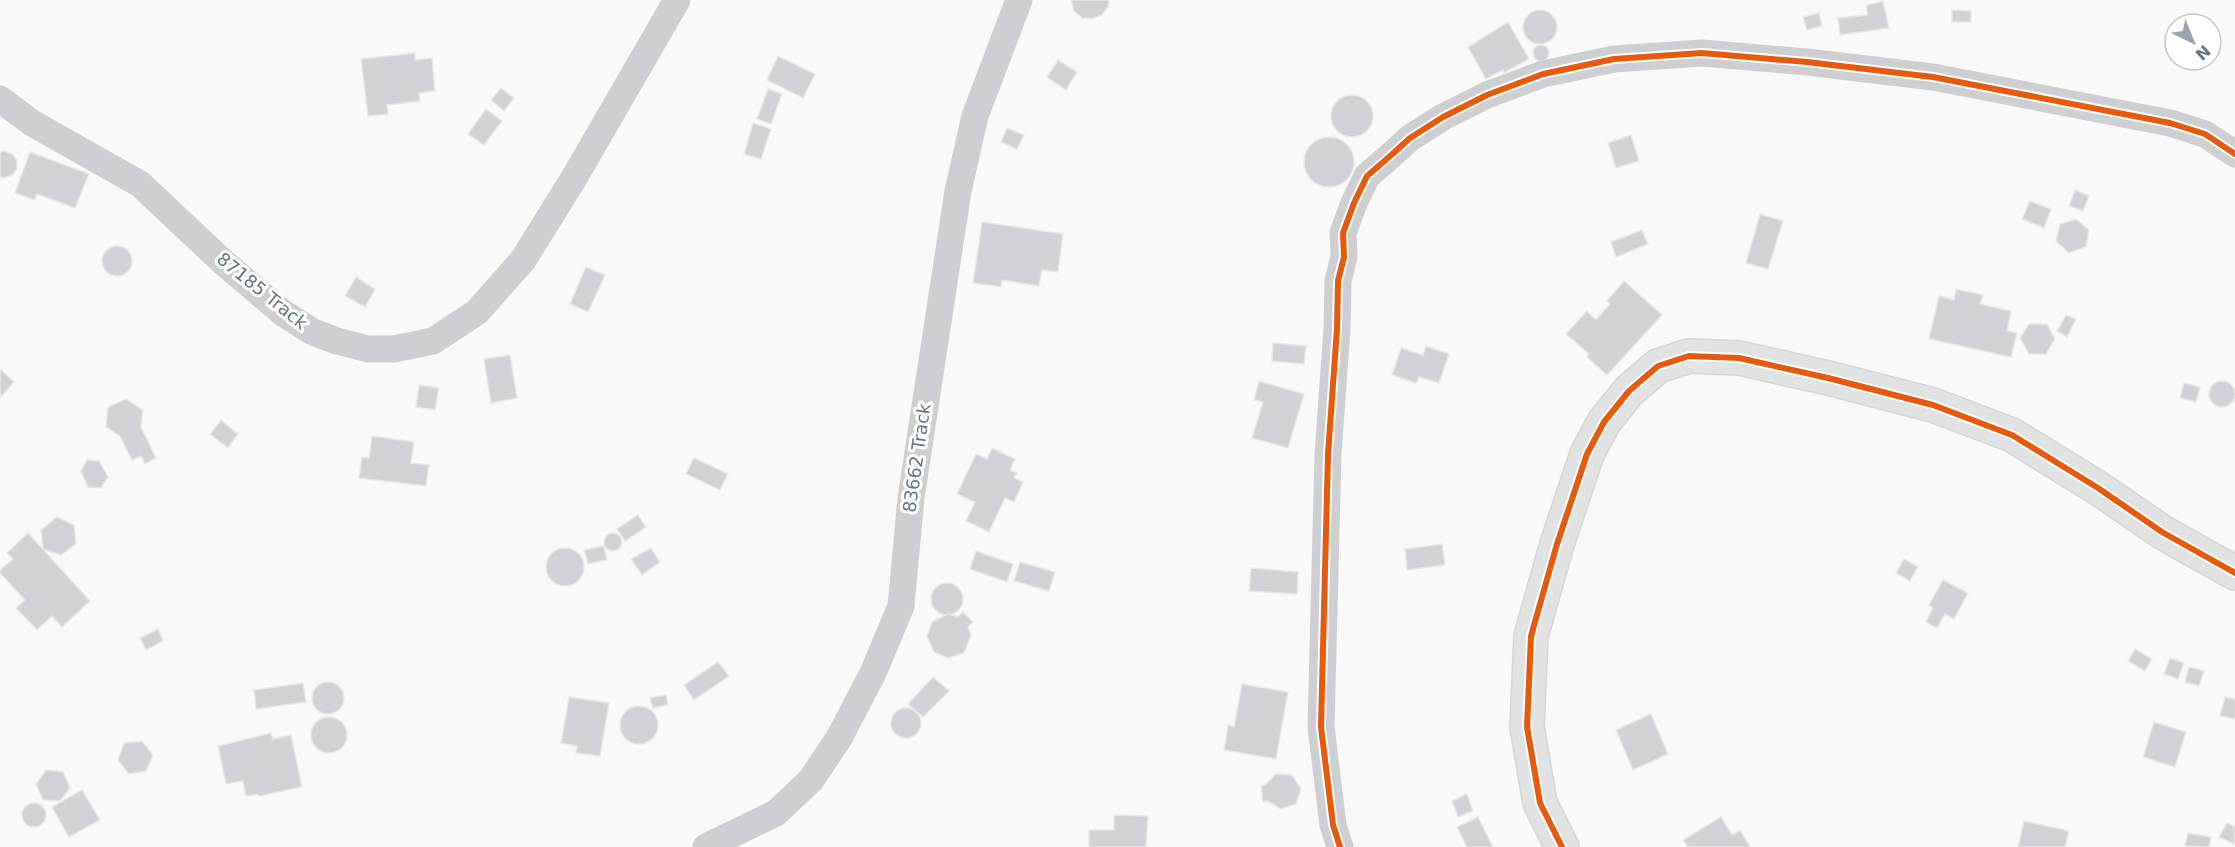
<svg xmlns="http://www.w3.org/2000/svg" width="2235" height="847" font-family="'DejaVu Sans',sans-serif">
  <style>
    .building { fill: #d0d2d3; stroke: #e8e8e8; stroke-width: 1.5 }
    .lines { fill: none; stroke-linecap: round; stroke-linejoin: round }
    .secondary-casing { stroke: #d5d6d7; stroke-width: 36 }
    .street { stroke: #cecfd0; stroke-width: 27 }
    .secondary { stroke: #e1e2e2; stroke-width: 33 }
    .cycleway-casing { stroke: #fff; stroke-width: 10 }
    .cycleway { stroke: #e8590c; stroke-width: 6 }
    .labels { text-anchor: middle; stroke-width: 6; stroke-linejoin: round; paint-order: stroke }
    .street-label { font-size: 18px; fill: #657683; stroke: #fff }
  </style>
  <rect width="100%" height="100%" fill="#f9f9f9"/>
  <g class="building">
    <polygon points="1071,0 1109,0 1108,7 1102,15 1092,19 1082,18 1074,11"/>
    <polygon points="1883,1 1889,28 1840,35 1838,18 1867,15 1867,5"/>
    <circle cx="1540" cy="27" r="17"/>
    <polygon points="1952,10 1971,11 1971,22 1952,22"/>
    <polygon points="1819,13 1822,26 1807,30 1803,17"/>
    <polygon points="1508,22 1529,59 1504,73 1503,70 1486,79 1468,47"/>
    <circle cx="1541" cy="53" r="8"/>
    <polygon points="415,53 415,60 432,58 435,91 419,93 420,101 387,105 388,114 368,116 361,59"/>
    <polygon points="778,56 815,74 803,98 767,80"/>
    <polygon points="1058,60 1077,72 1066,90 1047,77"/>
    <polygon points="501,88 514,98 504,111 491,100"/>
    <polygon points="768,89 782,94 771,124 757,119"/>
    <circle cx="1352" cy="116" r="21"/>
    <polygon points="486,109 502,121 484,145 468,134"/>
    <polygon points="753,123 771,129 761,159 744,154"/>
    <polygon points="1007,128 1024,135 1017,149 1001,142"/>
    <polygon points="1631,135 1639,161 1616,168 1608,143"/>
    <circle cx="1329" cy="162" r="25"/>
    <polygon points="4,151 12,154 17,160 17,169 12,175 4,178 0,177 0,152"/>
    <polygon points="30,152 89,174 75,208 37,194 35,200 15,193"/>
    <polygon points="2075,190 2089,196 2083,211 2069,206"/>
    <polygon points="2030,201 2051,209 2044,228 2022,219"/>
    <polygon points="1760,214 1783,221 1768,269 1746,263"/>
    <polygon points="2076,219 2089,230 2086,247 2069,253 2056,241 2060,224"/>
    <polygon points="982,222 1063,234 1058,272 1042,270 1039,286 1002,280 1001,287 973,283"/>
    <polygon points="1642,230 1648,244 1616,257 1611,242"/>
    <circle cx="117" cy="261" r="15"/>
    <polygon points="586,267 605,275 588,312 570,304"/>
    <polygon points="356,277 375,289 365,307 345,296"/>
    <polygon points="1624,281 1662,315 1607,375 1587,357 1589,354 1566,334 1587,311 1596,320 1610,304 1607,301"/>
    <polygon points="1956,289 1983,295 1980,304 2011,311 2007,331 2017,333 2011,357 1929,339 1939,296 1954,300"/>
    <polygon points="2066,315 2076,319 2067,337 2057,331"/>
    <polygon points="2029,324 2047,324 2055,339 2046,354 2029,354 2020,338"/>
    <polygon points="1273,343 1306,346 1304,364 1272,361"/>
    <polygon points="1426,346 1449,354 1439,383 1419,377 1416,383 1392,375 1401,348 1423,355"/>
    <polygon points="510,355 517,398 491,403 484,359"/>
    <polygon points="0,369 14,382 0,398"/>
    <circle cx="2222" cy="394" r="13"/>
    <polygon points="1259,381 1304,394 1288,448 1252,438 1263,402 1254,400"/>
    <polygon points="2184,383 2200,387 2196,402 2180,398"/>
    <polygon points="419,385 439,388 435,410 416,407"/>
    <polygon points="126,399 143,410 141,427 156,458 145,464 141,456 132,460 120,436 106,427 108,407"/>
    <polygon points="221,420 238,434 228,448 210,434"/>
    <polygon points="372,436 414,442 411,463 429,465 426,486 359,478 362,457 369,458"/>
    <polygon points="992,448 1015,459 1010,470 1017,473 1014,478 1023,482 1014,502 1005,498 989,532 966,521 975,502 957,494 976,454 987,459"/>
    <polygon points="694,458 728,474 720,490 686,474"/>
    <polygon points="87,460 99,461 108,477 101,488 88,487 81,471"/>
    <polygon points="638,515 646,527 625,541 617,529"/>
    <polygon points="57,517 74,525 76,544 61,555 43,549 41,530"/>
    <polygon points="28,533 90,601 62,627 52,616 37,630 16,608 25,600 0,573 0,570 13,559 7,553"/>
    <circle cx="613" cy="542" r="9"/>
    <polygon points="1442,544 1445,565 1407,570 1405,549"/>
    <polygon points="604,546 607,560 588,564 584,550"/>
    <polygon points="651,548 660,562 642,575 631,559"/>
    <circle cx="565" cy="567" r="19"/>
    <polygon points="976,551 1013,564 1007,582 970,569"/>
    <polygon points="1904,559 1918,567 1910,581 1896,573"/>
    <polygon points="1020,562 1055,572 1049,591 1014,581"/>
    <polygon points="1251,568 1298,572 1297,594 1249,591"/>
    <polygon points="1943,580 1968,593 1954,619 1945,614 1937,628 1926,622 1933,608 1929,605"/>
    <circle cx="947" cy="599" r="16"/>
    <polygon points="963,612 973,622 968,627 971,635 964,653 948,658 934,652 927,637 932,622 948,614 958,617"/>
    <polygon points="158,629 163,641 146,650 140,638"/>
    <polygon points="2135,649 2152,659 2145,671 2128,661"/>
    <polygon points="2170,658 2184,663 2178,679 2164,674"/>
    <polygon points="718,662 729,676 694,700 684,685"/>
    <polygon points="2189,667 2204,671 2199,686 2185,682"/>
    <polygon points="933,677 949,691 923,717 908,704"/>
    <circle cx="328" cy="698" r="16"/>
    <polygon points="303,683 306,702 256,709 254,690"/>
    <polygon points="1242,684 1288,692 1276,759 1224,750 1228,725 1234,727"/>
    <polygon points="666,695 668,705 653,708 650,698"/>
    <polygon points="569,697 609,703 600,756 576,753 577,746 561,743"/>
    <polygon points="2225,697 2235,699 2235,719 2220,716"/>
    <circle cx="639" cy="725" r="19"/>
    <circle cx="906" cy="723" r="15"/>
    <polygon points="1651,714 1668,754 1633,770 1616,730"/>
    <circle cx="329" cy="735" r="18"/>
    <polygon points="2154,722 2186,732 2175,767 2143,757"/>
    <polygon points="271,733 273,739 291,735 302,787 259,796 258,794 246,796 243,781 226,784 218,746"/>
    <polygon points="142,741 153,755 146,771 129,774 118,760 124,743"/>
    <polygon points="46,770 63,772 70,788 60,801 43,800 36,784"/>
    <polygon points="1276,774 1292,775 1301,789 1296,804 1281,809 1267,801 1263,802 1261,786 1265,785"/>
    <polygon points="82,790 100,820 69,837 52,807"/>
    <polygon points="1467,794 1473,811 1458,817 1452,801"/>
    <circle cx="34" cy="815" r="12"/>
    <polygon points="1114,815 1148,816 1146,847 1089,847 1089,830 1114,830"/>
    <polygon points="1478,817 1493,847 1467,847 1457,827"/>
    <polygon points="1721,817 1732,835 1740,830 1750,847 1688,847 1683,840"/>
    <polygon points="2024,821 2069,831 2065,847 2018,847"/>
    <polygon points="2227,823 2235,827 2234,844 2219,837"/>
    <polygon points="2188,833 2211,837 2209,847 2185,846"/>
  </g>
  <g class="lines">
    <defs>
      <polyline id="secondary" points="1562,847 1540,803 1527,727 1531,636 1557,544 1587,454 1604,422 1629,391 1658,366 1689,356 1739,358 1828,378 1933,405 2012,435 2098,488 2162,532 2235,573"/>
    </defs>
    <use href="#secondary" class="secondary-casing"/>
    <g class="street">
      <polyline points="0,99 32,123 140,184 222,261 283,313 313,332 337,341 368,349 394,349 433,341 477,312 523,260 574,178 677,0"/>
      <polyline points="706,847 776,813 811,780 839,738 873,673 901,606 911,498 958,191 975,116 1019,0"/>
      <polyline points="1340,847 1333,825 1321,727 1328,454 1337,329 1338,281 1344,257 1343,233 1354,203 1367,176 1389,157 1410,138 1443,117 1487,95 1543,74 1614,59 1702,53 1807,62 1933,77 2170,123 2205,134 2235,154"/>
    </g>
    <use href="#secondary" class="secondary"/>
    <defs>
      <g id="cycleway">
        <polyline points="1340,847 1333,825 1321,727 1328,454 1337,329 1338,281 1344,257 1343,233 1354,203 1367,176 1389,157 1410,138 1443,117 1487,95 1543,74 1614,59 1702,53 1807,62 1933,77 2170,123 2205,134 2235,154"/>
        <polyline points="1562,847 1540,803 1527,727 1531,636 1557,544 1587,454 1604,422 1629,391 1658,366 1689,356 1739,358 1828,378 1933,405 2012,435 2098,488 2162,532 2235,573"/>
      </g>
    </defs>
    <use href="#cycleway" class="cycleway-casing"/>
    <use href="#cycleway" class="cycleway"/>
  </g>
  <g class="labels">
    <g class="street-label">
      <text transform="translate(262 291) rotate(39)" y="6">87185 Track</text>
      <text transform="translate(917 458) rotate(-82)" y="6">83662 Track</text>
    </g>
  </g>
  <g transform="translate(2193 42) rotate(137)"><circle r="28" fill="#ffffff" stroke="#c1c8cd" stroke-width="1.5"/>
  <path d="M0-4.5L10 22L0 15L-10 22Z" fill="#99a4ac"/>
  <text y="-9" font-size="16" font-weight="bold" text-anchor="middle" fill="#657683">N</text>
  </g>
</svg>
